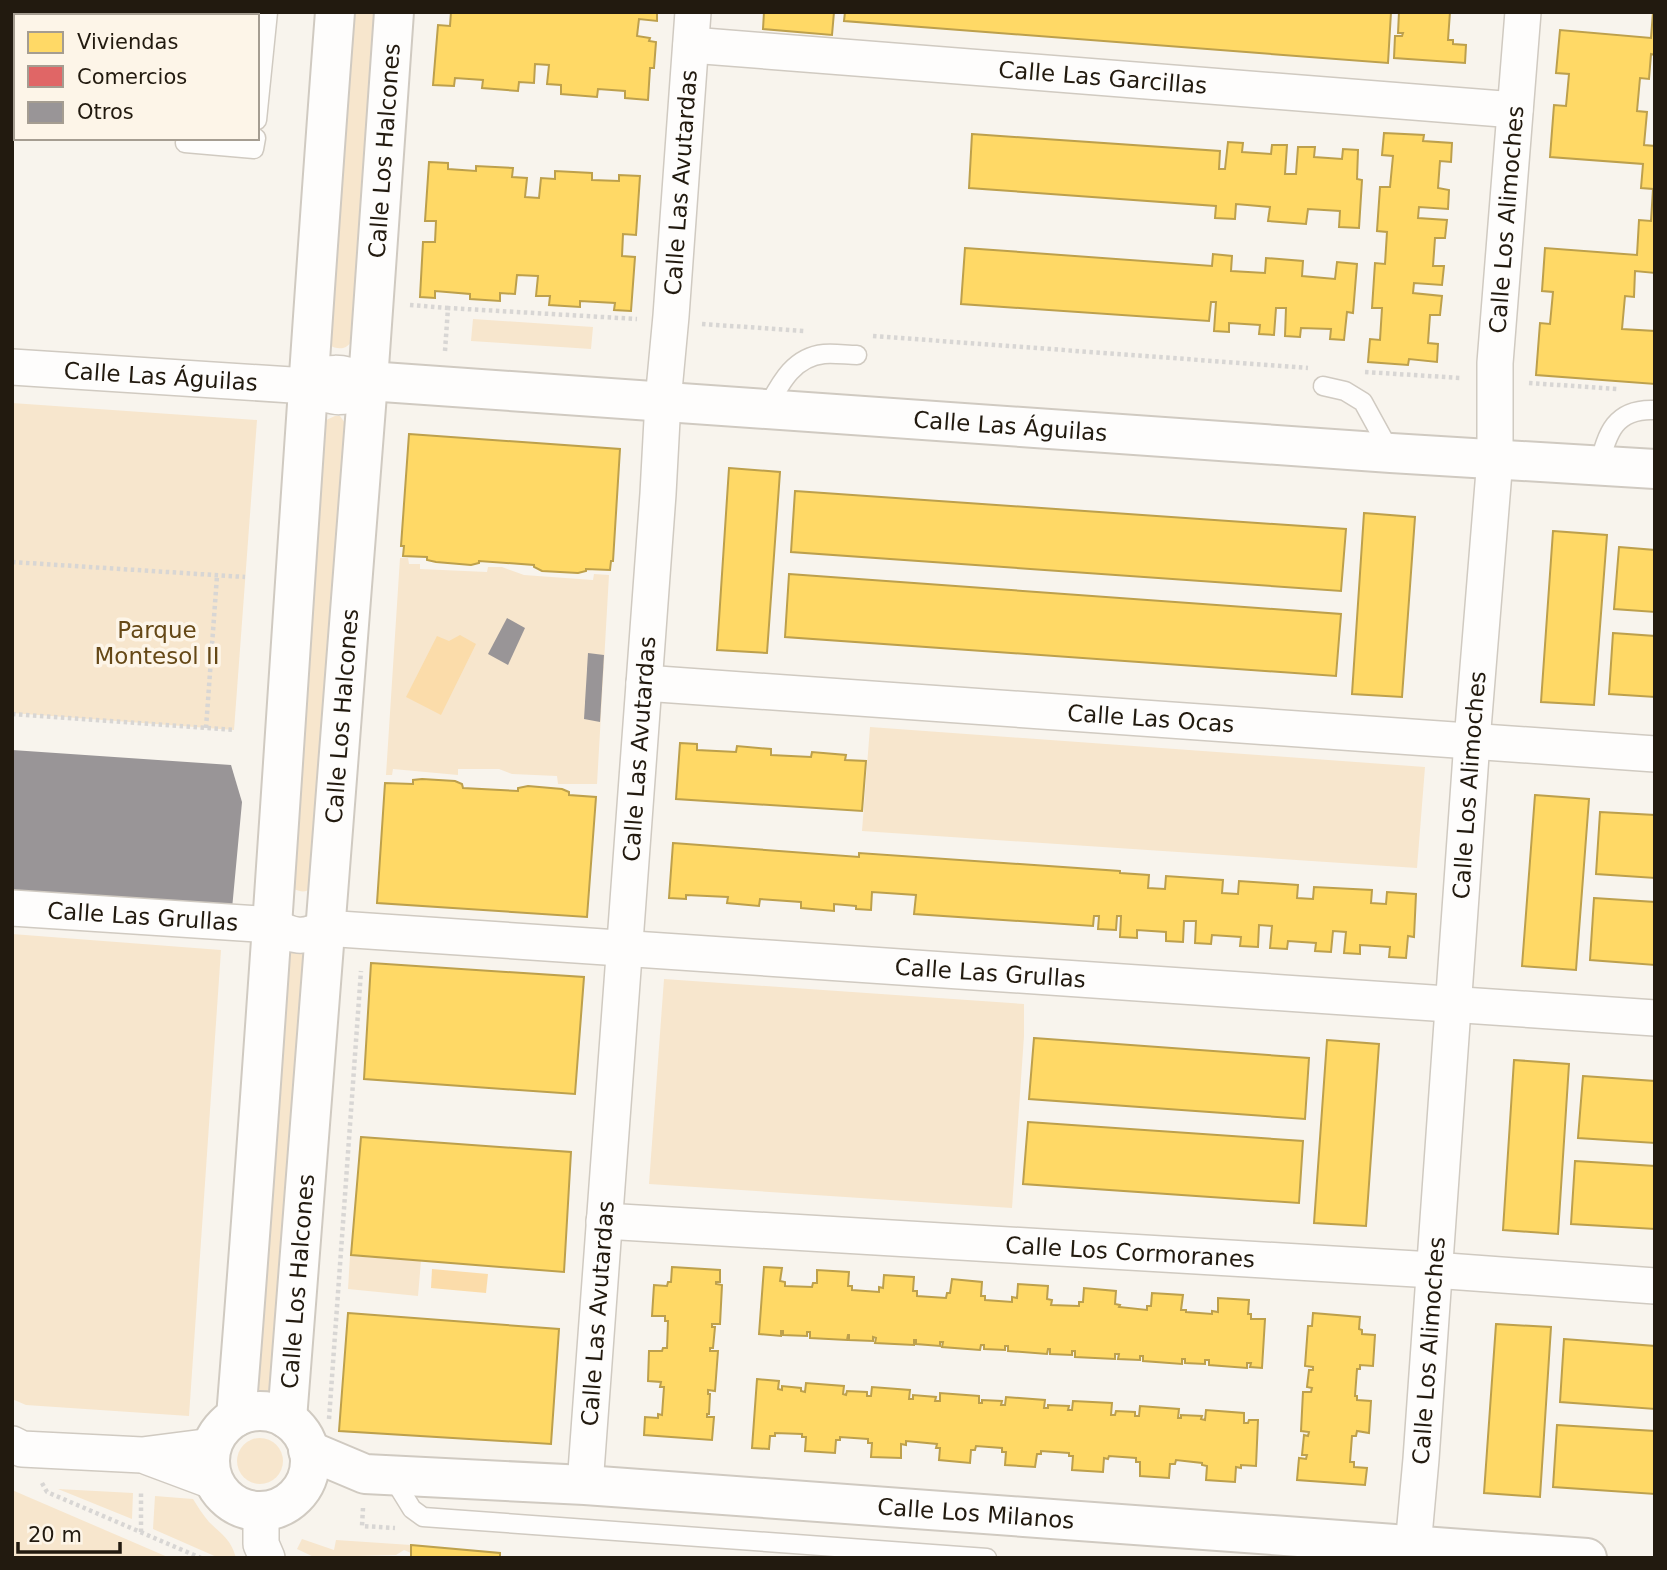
<svg xmlns="http://www.w3.org/2000/svg" width="1667" height="1570" font-family="'DejaVu Sans',sans-serif">
  <style>
    .green { fill: #f7e6cd }
    .water { fill: #fbdcaa }
    .homes { fill: #ffd966; stroke: #bda04c; stroke-width: 2 }
    .shops { fill: #e06666; stroke: #a74f4c; stroke-width: 2 }
    .building { fill: #999597 }
    .lines { fill: none; stroke-linecap: round; stroke-linejoin: round }
    .lane-casing { stroke: #d0cac1; stroke-width: 21 }
    .street-casing { stroke: #d0cac1; stroke-width: 38 }
    .secondary-casing { stroke: #d0cac1; stroke-width: 42 }
    .path { stroke: #d8d6d4; stroke-width: 4.5; stroke-dasharray: 3.5 3.5; stroke-linecap: butt }
    .lane { stroke: #fefdfc; stroke-width: 18 }
    .street { stroke: #fefdfc; stroke-width: 35 }
    .secondary { stroke: #fefdfc; stroke-width: 38 }
    .labels { text-anchor: middle; stroke-width: 7; stroke-linejoin: round; paint-order: stroke }
    .street-label { font-size: 23px; fill: #221a0f; stroke: #fdf5e8 }
    .park-label { font-size: 23px; fill: #654816; stroke: #fdf5e8 }
  </style>
  <rect width="100%" height="100%" fill="#f8f4ed"/>
  <g class="green">
    <path d="M349,12H375L353,338C349,349 339,351 329,345Z"/>
    <polygon points="473,319 593,327 591,349 471,341"/>
    <polygon points="12,403 257,420 234,730 12,713"/>
    <path d="M335,416H340L347,426L312,887C306,893 301,892 294,889L324,421Z"/>
    <polygon points="400,558 408,558 409,564 420,564 420,569 487,572 488,567 502,567 524,575 593,580 594,574 609,575 597,784 558,784 557,776 512,774 499,769 458,769 458,775 393,769 392,775 386,775"/>
    <polygon points="870,727 1425,767 1417,868 862,831"/>
    <polygon points="12,934 221,950 189,1416 26,1405 12,1399"/>
    <path d="M308,946L272,1392C265,1394 261,1393 256,1388L285,950Z"/>
    <polygon points="664,979 1024,1004 1024,1036 1012,1208 649,1184"/>
    <polygon points="350,1256 421,1261 418,1296 348,1289"/>
    <circle cx="260" cy="1461" r="23"/>
    <polygon points="58,1489 133,1493 132,1519"/>
    <polygon points="12,1490 170,1558 12,1558"/>
    <path d="M155,1496L193,1499C198,1507 203,1515 209,1522C222,1535 231,1539 236,1558H219L153,1529Z"/>
    <polygon points="302,1539 334,1550 336,1540 411,1545 411,1553 404,1550 396,1555 358,1556 358,1558 316,1558 297,1549"/>
  </g>
  <g class="water">
    <polygon points="460,635 476,644 441,715 406,697 437,636 449,641"/>
    <polygon points="432,1269 488,1274 486,1293 431,1288"/>
  </g>
  <g class="homes">
    <polygon points="451,12 657,12 657,21 639,19 637,36 650,38 649,41 656,42 654,68 650,68 648,100 625,98 625,91 598,89 597,97 561,94 561,85 547,84 549,65 535,64 534,83 519,82 518,91 482,88 483,80 455,78 454,86 433,85 438,25 450,26"/>
    <polygon points="764,12 834,12 832,35 763,29"/>
    <polygon points="845,12 1391,12 1388,63 844,21"/>
    <polygon points="1399,12 1455,12 1450,12 1448,40 1453,40 1453,44 1466,45 1465,63 1394,58 1395,36 1402,36 1403,33 1398,33"/>
    <polygon points="1653,12 1655,12 1655,55 1651,54 1649,79 1640,78 1637,111 1647,112 1644,145 1655,146 1655,273 1635,271 1634,297 1625,296 1622,329 1655,331 1655,384 1536,375 1540,323 1550,324 1553,292 1542,291 1545,248 1637,255 1639,220 1651,221 1653,189 1641,188 1643,164 1550,157 1554,105 1566,106 1569,74 1556,73 1560,30 1651,38"/>
    <polygon points="1384,133 1424,135 1423,141 1452,143 1451,162 1440,161 1438,188 1449,190 1448,209 1419,207 1418,218 1447,220 1445,238 1435,238 1433,266 1444,266 1442,285 1414,283 1413,293 1442,296 1440,315 1430,315 1428,343 1438,344 1437,362 1409,359 1408,365 1368,362 1370,339 1380,340 1382,308 1372,308 1375,263 1385,264 1387,232 1377,231 1380,187 1390,187 1393,156 1382,155"/>
    <polygon points="972,134 1220,151 1219,169 1225,169 1228,142 1243,143 1242,152 1271,154 1272,145 1287,145 1285,174 1296,174 1298,147 1315,147 1314,157 1342,159 1343,149 1358,150 1357,179 1362,180 1359,228 1339,227 1340,211 1308,209 1306,224 1268,221 1270,207 1236,204 1235,219 1215,218 1216,206 969,188"/>
    <polygon points="429,162 448,163 448,169 476,171 476,166 513,168 512,177 527,178 525,197 539,198 541,178 555,179 555,171 592,173 592,180 619,181 619,175 640,176 636,235 623,234 622,256 635,257 631,311 614,310 615,303 580,301 580,307 549,305 550,296 536,296 538,276 517,275 515,294 500,293 500,301 470,299 470,294 435,291 435,298 420,297 423,242 435,242 436,221 425,221"/>
    <polygon points="965,248 1212,266 1213,254 1232,256 1231,271 1265,273 1266,258 1303,261 1302,276 1335,279 1337,262 1357,264 1353,313 1347,312 1344,340 1330,339 1331,329 1301,328 1300,337 1285,336 1286,308 1276,308 1274,335 1259,334 1260,325 1229,323 1229,332 1214,331 1216,302 1211,302 1209,321 961,304"/>
    <polygon points="409,434 620,449 613,561 611,561 610,570 586,569 586,571 578,573 542,571 534,567 534,565 479,561 479,563 471,565 436,562 427,560 427,557 403,556 404,546 401,546"/>
    <polygon points="729,468 780,472 767,653 717,650"/>
    <polygon points="795,491 1346,529 1341,591 791,552"/>
    <polygon points="1364,513 1415,517 1402,697 1352,694"/>
    <polygon points="1553,531 1607,535 1594,705 1541,702"/>
    <polygon points="1619,547 1655,550 1655,612 1614,609"/>
    <polygon points="789,574 1341,614 1336,676 785,637"/>
    <polygon points="1613,633 1655,636 1655,697 1609,694"/>
    <polygon points="680,743 697,744 697,750 736,752 737,746 771,749 771,755 811,757 812,752 846,755 845,760 866,761 862,811 676,799"/>
    <polygon points="422,779 455,781 462,784 463,788 518,791 518,788 528,786 562,789 569,792 569,795 596,797 587,917 377,903 385,783 413,784 413,780"/>
    <polygon points="1535,795 1589,799 1576,970 1522,966"/>
    <polygon points="1600,812 1655,815 1655,878 1596,874"/>
    <polygon points="673,843 859,857 859,853 1120,871 1120,873 1149,875 1148,888 1165,889 1166,876 1223,880 1222,893 1238,894 1239,881 1298,885 1297,898 1313,899 1314,887 1372,890 1371,903 1386,904 1387,892 1416,894 1414,937 1408,936 1406,958 1389,957 1390,947 1360,945 1360,954 1344,953 1346,932 1333,931 1331,952 1315,951 1316,943 1288,941 1287,949 1270,948 1272,926 1259,925 1258,947 1240,946 1241,937 1212,935 1211,944 1195,943 1196,921 1184,921 1183,942 1166,941 1166,932 1137,930 1137,938 1120,937 1121,916 1117,916 1116,930 1098,929 1099,916 1094,916 1093,926 914,914 916,895 872,892 871,910 856,909 856,906 834,904 834,911 801,908 801,902 760,899 759,906 727,903 728,897 686,895 686,899 669,898"/>
    <polygon points="1594,898 1655,902 1655,965 1590,960"/>
    <polygon points="371,963 584,977 575,1094 364,1079"/>
    <polygon points="1034,1038 1309,1058 1305,1119 1029,1099"/>
    <polygon points="1327,1040 1379,1044 1366,1226 1314,1223"/>
    <polygon points="1514,1060 1569,1064 1558,1234 1503,1230"/>
    <polygon points="1583,1076 1655,1081 1655,1143 1578,1138"/>
    <polygon points="1028,1122 1303,1141 1299,1203 1023,1184"/>
    <polygon points="361,1137 571,1152 564,1272 351,1255"/>
    <polygon points="1575,1161 1655,1166 1655,1229 1571,1224"/>
    <polygon points="672,1267 720,1270 720,1282 716,1282 716,1284 722,1285 720,1324 712,1324 712,1327 715,1327 713,1348 710,1348 710,1351 718,1351 715,1391 708,1390 708,1394 710,1394 709,1414 707,1414 707,1417 714,1417 712,1440 644,1435 645,1417 658,1418 658,1414 662,1415 664,1387 660,1387 661,1382 648,1381 649,1351 662,1351 663,1348 667,1348 668,1321 665,1321 665,1316 652,1316 654,1285 667,1286 668,1282 671,1282"/>
    <polygon points="764,1267 782,1268 780,1281 785,1282 785,1286 812,1287 813,1283 817,1283 817,1270 849,1272 848,1286 852,1286 852,1290 879,1292 879,1287 883,1288 884,1275 914,1277 913,1291 917,1291 917,1296 946,1298 947,1293 950,1293 952,1279 982,1282 981,1296 985,1296 985,1300 1012,1302 1012,1297 1017,1298 1018,1284 1048,1286 1047,1299 1052,1300 1051,1305 1079,1306 1079,1302 1083,1302 1084,1288 1116,1291 1115,1304 1120,1305 1119,1307 1147,1310 1147,1306 1151,1306 1152,1293 1183,1295 1181,1310 1186,1310 1186,1312 1212,1314 1212,1311 1218,1312 1218,1298 1249,1300 1248,1314 1251,1314 1251,1319 1265,1319 1262,1368 1250,1367 1251,1363 1247,1363 1247,1368 1209,1365 1209,1360 1205,1360 1205,1364 1185,1363 1185,1359 1182,1359 1182,1364 1143,1361 1143,1356 1140,1356 1140,1360 1118,1359 1119,1354 1115,1354 1115,1359 1075,1357 1075,1351 1072,1351 1072,1355 1050,1354 1050,1349 1048,1349 1047,1354 1008,1351 1008,1346 1005,1346 1005,1350 984,1349 984,1345 981,1345 980,1350 942,1347 943,1342 940,1342 940,1346 916,1344 916,1340 914,1340 914,1345 875,1343 876,1338 873,1337 873,1341 849,1340 849,1335 848,1335 847,1340 810,1338 810,1332 807,1332 807,1336 783,1335 783,1331 781,1331 781,1336 759,1334"/>
    <polygon points="348,1313 559,1329 551,1444 339,1431"/>
    <polygon points="1313,1313 1360,1317 1359,1329 1362,1330 1362,1334 1375,1335 1373,1366 1360,1365 1360,1369 1357,1369 1355,1396 1357,1396 1357,1400 1371,1401 1369,1433 1357,1431 1356,1436 1352,1436 1350,1462 1354,1462 1354,1467 1367,1468 1365,1485 1297,1480 1299,1458 1306,1459 1307,1455 1302,1455 1304,1435 1308,1436 1309,1432 1301,1431 1303,1392 1311,1392 1312,1388 1307,1387 1309,1370 1313,1370 1313,1367 1305,1366 1308,1326 1312,1326"/>
    <polygon points="1496,1324 1551,1327 1540,1497 1484,1493"/>
    <polygon points="1564,1339 1655,1346 1655,1409 1560,1402"/>
    <polygon points="757,1379 779,1381 778,1389 782,1390 782,1386 801,1388 801,1391 805,1392 806,1383 844,1386 843,1394 846,1395 847,1391 867,1392 867,1396 871,1396 872,1387 910,1390 909,1399 913,1399 913,1395 936,1397 935,1401 940,1401 940,1393 979,1396 979,1403 982,1403 982,1400 1002,1401 1001,1405 1005,1405 1006,1397 1045,1400 1044,1408 1048,1408 1048,1405 1069,1406 1068,1410 1072,1410 1073,1401 1112,1403 1111,1415 1115,1415 1116,1411 1135,1412 1135,1416 1139,1416 1140,1406 1179,1409 1178,1418 1181,1418 1181,1415 1202,1416 1201,1419 1205,1420 1206,1410 1244,1413 1244,1423 1248,1423 1249,1420 1258,1420 1256,1466 1241,1465 1241,1468 1236,1467 1235,1482 1206,1480 1207,1466 1202,1465 1202,1463 1176,1460 1175,1464 1170,1464 1169,1478 1140,1476 1140,1462 1136,1462 1136,1458 1109,1456 1108,1459 1104,1458 1103,1472 1072,1470 1073,1456 1069,1456 1069,1453 1041,1451 1041,1454 1037,1454 1035,1467 1005,1465 1006,1452 1002,1452 1002,1448 976,1446 975,1450 971,1450 970,1463 939,1460 940,1448 936,1448 937,1444 906,1441 906,1445 901,1444 901,1458 871,1457 872,1443 868,1443 868,1439 840,1437 840,1440 836,1440 835,1453 805,1451 806,1437 802,1437 802,1434 775,1433 775,1436 770,1436 769,1449 752,1448"/>
    <polygon points="1557,1425 1655,1431 1655,1494 1553,1487"/>
    <polygon points="411,1545 500,1553 500,1558 411,1558"/>
  </g>
  <polygon class="shops" points="221,12 252,12 251,16 221,16"/>
  <g class="building">
    <polygon points="507,618 525,628 508,665 488,654"/>
    <polygon points="588,653 604,655 600,722 584,719"/>
    <polygon points="12,750 231,765 242,802 232,909 12,893"/>
  </g>
  <g class="lines">
    <defs>
      <g id="lane">
        <polyline points="197,16 197,12"/>
        <polyline points="257,120 268,12"/>
        <polyline points="186,138 185,143 254,149 256,138"/>
        <polyline points="1323,386 1345,391 1363,402 1391,453"/>
        <path d="M767,408C780,384 793,357 824,354C835,353 847,355 857,355"/>
        <path d="M1599,466C1607,433 1615,408 1655,410"/>
        <polyline points="391,1475 412,1509 423,1517 987,1558"/>
      </g>
      <g id="street">
        <path id="s1" d="M691,45L1515,110"/>
        <path id="s2" d="M12,367L307,386C332,399 348,403 368,381C343,373 328,367 307,386"/>
        <path id="s3" d="M644,683L1655,754"/>
        <path id="s4" d="M12,908L273,925C292,937 304,939 324,928L1655,1018"/>
        <path id="s5" d="M604,1221L1433,1270L1655,1286"/>
        <polyline points="12,1444 22,1449 142,1455 212,1446"/>
        <polyline points="148,1457 215,1482"/>
        <path id="s6" d="M585,1485L658,494L663,401L671,316L693,12"/>
        <polyline points="261,1511 261,1544 267,1558"/>
        <path id="s7" d="M1412,1558L1421,1459L1472,741L1495,459V363L1523,12"/>
      </g>
      <g id="secondary">
        <path id="s8" d="M368,381L1391,453L1655,469"/>
        <circle cx="260" cy="1461" r="50"/>
        <path d="M236,1417C274,949 299,481 335,12"/>
        <path id="s9" d="M287,1419L368,381L394,12"/>
        <path id="s10" d="M308,1450L365,1474L585,1485L1587,1558"/>
      </g>
    </defs>
    <use href="#lane" class="lane-casing"/>
    <use href="#street" class="street-casing"/>
    <use href="#secondary" class="secondary-casing"/>
    <g class="path">
      <polyline points="410,305 448,308"/>
      <polyline points="702,324 805,331"/>
      <polyline points="873,336 1308,368"/>
      <polyline points="445,351 448,308 637,319"/>
      <polyline points="1365,372 1461,378"/>
      <polyline points="1529,383 1618,389"/>
      <polyline points="12,562 245,577"/>
      <polyline points="12,714 234,730"/>
      <polyline points="206,728 217,576"/>
      <polyline points="329,1419 361,971"/>
      <polyline points="42,1483 47,1492 201,1558"/>
      <polyline points="363,1508 362,1526 395,1528"/>
      <polyline points="141,1532 141,1491"/>
    </g>
    <use href="#lane" class="lane"/>
    <use href="#street" class="street"/>
    <use href="#secondary" class="secondary"/>
  </g>
  <g class="labels">
    <g class="street-label">
      <text dy="8" stroke="none"><textPath href="#s1" startOffset="413">Calle Las Garcillas</textPath></text>
      <text dy="8" stroke="none"><textPath href="#s9" startOffset="1272">Calle Los Halcones</textPath></text>
      <text dy="8" stroke="none"><textPath href="#s6" startOffset="1306">Calle Las Avutardas</textPath></text>
      <text dy="8" stroke="none"><textPath href="#s7" startOffset="1342">Calle Los Alimoches</textPath></text>
      <text dy="8" stroke="none"><textPath href="#s2" startOffset="149">Calle Las Águilas</textPath></text>
      <text dy="8" stroke="none"><textPath href="#s8" startOffset="644">Calle Las Águilas</textPath></text>
      <text dy="8" stroke="none"><textPath href="#s9" startOffset="705">Calle Los Halcones</textPath></text>
      <text dy="8" stroke="none"><textPath href="#s3" startOffset="508">Calle Las Ocas</textPath></text>
      <text dy="8" stroke="none"><textPath href="#s6" startOffset="738">Calle Las Avutardas</textPath></text>
      <text dy="8" stroke="none"><textPath href="#s7" startOffset="775">Calle Los Alimoches</textPath></text>
      <text dy="8" stroke="none"><textPath href="#s4" startOffset="131">Calle Las Grullas</textPath></text>
      <text dy="8" stroke="none"><textPath href="#s4" startOffset="984">Calle Las Grullas</textPath></text>
      <text dy="8" stroke="none"><textPath href="#s5" startOffset="527">Calle Los Cormoranes</textPath></text>
      <text dy="8" stroke="none"><textPath href="#s9" startOffset="138">Calle Los Halcones</textPath></text>
      <text dy="8" stroke="none"><textPath href="#s6" startOffset="172">Calle Las Avutardas</textPath></text>
      <text dy="8" stroke="none"><textPath href="#s7" startOffset="208">Calle Los Alimoches</textPath></text>
      <text dy="8" stroke="none"><textPath href="#s10" startOffset="674">Calle Los Milanos</textPath></text>
    </g>
    <g class="park-label">
      <text x="157" y="638">Parque<tspan x="157" dy="26">Montesol II</tspan></text>
    </g>
  </g>
  <rect width="1667" height="1570" fill="none" stroke="#221a0f" stroke-width="28"/>
  <rect x="14" y="14" width="245" height="126" fill="#fdf5e8" stroke="#a59d91" stroke-width="2"/>
  <rect x="28" y="32" width="35" height="21" fill="#ffd966" stroke="#a59d91" stroke-width="2"/>
  <text x="77" y="49" font-size="21" fill="#221a0f">Viviendas</text>
  <rect x="28" y="66" width="35" height="21" fill="#e06666" stroke="#a59d91" stroke-width="2"/>
  <text x="77" y="84" font-size="21" fill="#221a0f">Comercios</text>
  <rect x="28" y="102" width="35" height="21" fill="#999597" stroke="#a59d91" stroke-width="2"/>
  <text x="77" y="119" font-size="21" fill="#221a0f">Otros</text>
  <path d="M18 1542v10h102v-10" fill="none" stroke="#221a0f" stroke-width="3.5"/>
  <text x="28" y="1542" font-size="21" fill="#221a0f" stroke="#fdf5e8" stroke-width="5" paint-order="stroke">20 m</text>
</svg>
